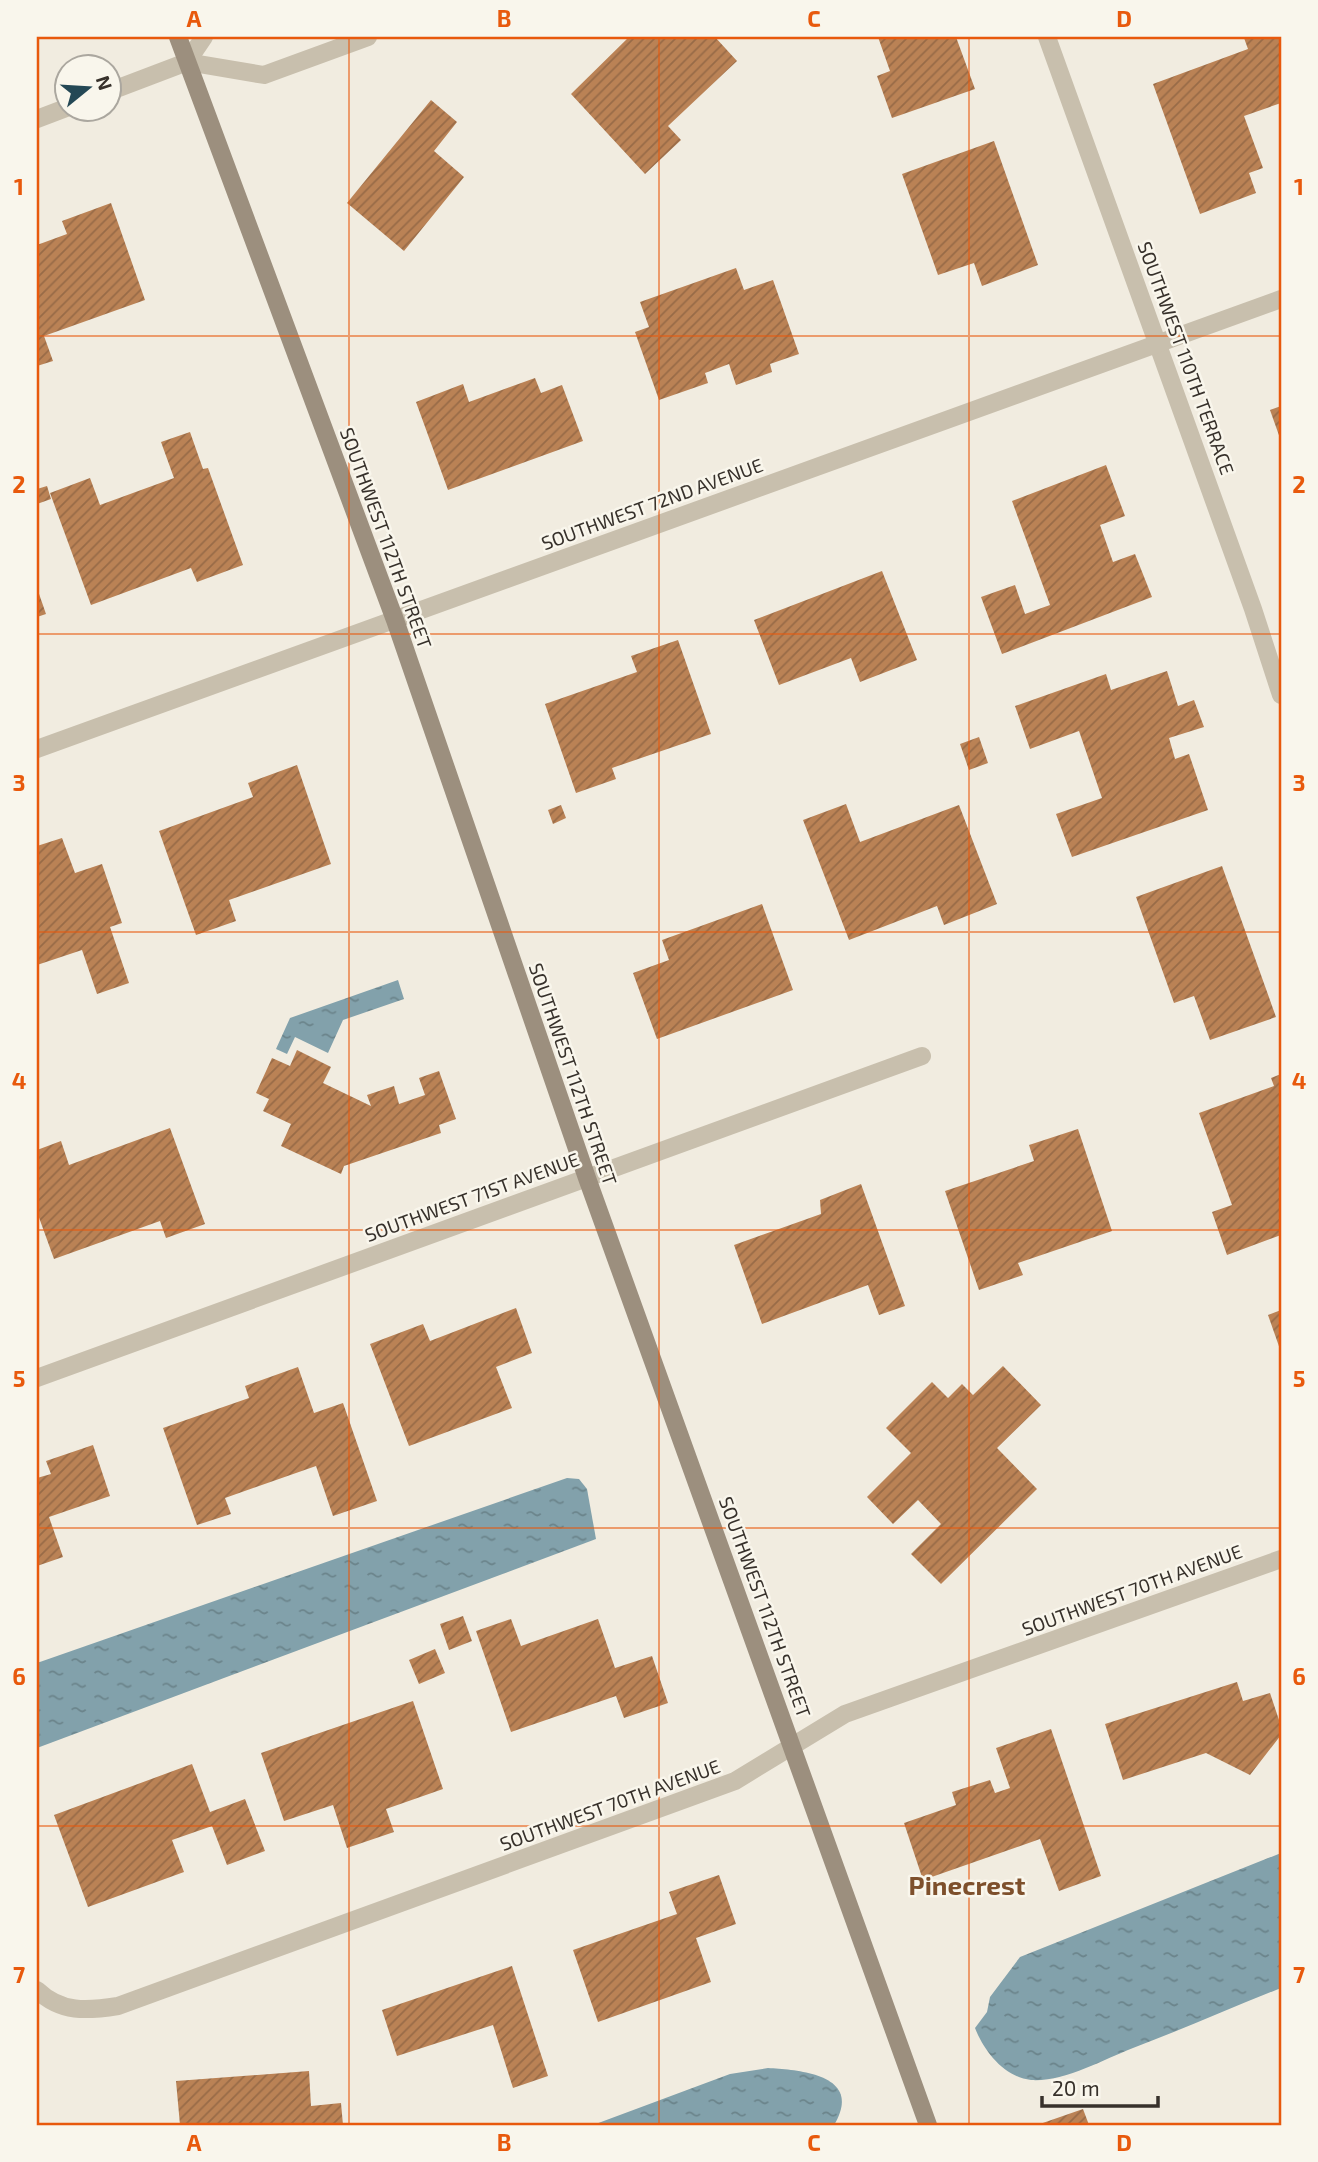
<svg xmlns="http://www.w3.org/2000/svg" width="1318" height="2162" font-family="'Exo 2',sans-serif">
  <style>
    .water { fill: url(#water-ripples) }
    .building { fill: url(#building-hatch) }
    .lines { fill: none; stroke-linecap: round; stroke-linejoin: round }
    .minor { stroke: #c8bfad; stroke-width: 18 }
    .tertiary { stroke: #c8bfad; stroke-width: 18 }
    .secondary { stroke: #9c8f7e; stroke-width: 18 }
    .grid { fill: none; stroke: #e8590c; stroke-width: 2; stroke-opacity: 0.55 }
    .labels { text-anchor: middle; stroke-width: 5; stroke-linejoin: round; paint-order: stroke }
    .street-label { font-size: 19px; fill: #37312b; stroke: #f9f6ec }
    .district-label { font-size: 26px; font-weight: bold; fill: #7e502c; stroke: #f9f6ec }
    .neatline { fill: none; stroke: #e8590c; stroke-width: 2.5 }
    .grid-label { font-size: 23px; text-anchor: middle; font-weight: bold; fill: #e8590c }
  </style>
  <defs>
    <pattern id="water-ripples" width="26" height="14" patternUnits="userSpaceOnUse" patternTransform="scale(1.75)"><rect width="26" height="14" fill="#82a1ab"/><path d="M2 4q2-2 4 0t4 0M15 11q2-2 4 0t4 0" fill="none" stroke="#6b848b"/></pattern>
    <pattern id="building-hatch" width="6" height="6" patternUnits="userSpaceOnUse" patternTransform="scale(1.75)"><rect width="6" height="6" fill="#ba8255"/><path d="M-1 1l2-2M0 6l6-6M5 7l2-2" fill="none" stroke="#986b47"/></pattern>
  </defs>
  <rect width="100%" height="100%" fill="#f1ece0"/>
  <g class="water">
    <polygon points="398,980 404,999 343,1020 328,1053 295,1037 287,1054 276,1049 290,1018"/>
    <polygon points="567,1478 579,1479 587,1489 596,1539 37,1748 37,1663"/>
    <path d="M1281,1853V1988C1231,2008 1183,2029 1133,2048C1102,2060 1065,2082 1031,2080C1004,2077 984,2051 975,2028L987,2012L990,1997L1020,1957Z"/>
    <path d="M768,2068C801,2070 864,2075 834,2125H593L730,2074Z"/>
  </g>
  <g class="building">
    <polygon points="629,37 715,37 737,61 668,126 681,140 645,174 571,94"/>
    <polygon points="878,37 956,37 975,89 892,118 877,76 890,71"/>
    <polygon points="1281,37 1281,103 1244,116 1263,168 1249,173 1256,193 1200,214 1153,84 1248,49 1244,38 1247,37"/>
    <polygon points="431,100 457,122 434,151 464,177 404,251 347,203"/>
    <polygon points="994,141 1038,265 982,286 974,263 938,275 902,174"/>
    <polygon points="111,203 145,300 44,336 53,361 37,366 37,245 67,234 62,221"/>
    <polygon points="736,268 744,290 773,280 799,354 770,364 772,372 736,385 729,364 705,373 708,383 659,400 635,332 649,327 640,302"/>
    <polygon points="535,378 541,393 562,385 583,441 448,490 416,402 463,384 469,402"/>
    <polygon points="1281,406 1281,441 1270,410"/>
    <polygon points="190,432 203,469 208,468 243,565 197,582 191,568 91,605 50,493 90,478 100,505 174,478 161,442"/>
    <polygon points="1106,465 1125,516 1100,525 1113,562 1135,554 1152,597 1002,654 981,597 1015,585 1025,614 1050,605 1012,501"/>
    <polygon points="47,486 51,499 37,504 37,489"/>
    <polygon points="882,571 917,660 860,682 851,658 779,685 754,620"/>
    <polygon points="37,588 46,614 37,617"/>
    <polygon points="678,640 711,734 612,768 616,779 576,793 545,704 637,672 631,656"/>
    <polygon points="1167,671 1178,706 1194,700 1204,727 1169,738 1175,759 1189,754 1208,810 1072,857 1056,814 1102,798 1079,731 1030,749 1015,706 1106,674 1111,690"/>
    <polygon points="979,737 988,763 969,770 960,744"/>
    <polygon points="297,765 331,864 229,900 236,921 196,935 159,831 253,797 248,783"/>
    <polygon points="846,804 860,842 959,805 997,904 944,925 937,906 849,940 803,820"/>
    <polygon points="561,805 566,818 553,824 548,810"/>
    <polygon points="62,838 75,873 102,864 122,923 110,927 129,983 97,994 82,950 37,965 37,846"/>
    <polygon points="1222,866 1276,1017 1210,1040 1194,996 1174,1003 1136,897"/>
    <polygon points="762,904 793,990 657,1039 633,973 669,960 662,940"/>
    <polygon points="297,1050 331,1067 323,1083 371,1106 367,1095 394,1086 399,1104 425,1095 419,1078 439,1071 456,1119 439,1125 441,1133 344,1166 341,1174 281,1146 291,1124 263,1111 269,1099 256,1093 272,1058 290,1066"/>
    <polygon points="1281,1074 1281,1235 1227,1255 1212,1212 1232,1205 1199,1113 1274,1086 1271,1078"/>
    <polygon points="170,1128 205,1224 166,1238 160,1221 54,1259 37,1212 37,1150 61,1141 69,1165"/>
    <polygon points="1078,1129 1112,1231 1018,1263 1023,1275 979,1290 945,1191 1034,1161 1029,1145"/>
    <polygon points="861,1184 905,1306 879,1315 868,1285 762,1324 734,1245 821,1214 820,1200"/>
    <polygon points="516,1308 532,1353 496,1367 512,1408 409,1446 370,1344 423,1324 430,1341"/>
    <polygon points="1281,1310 1281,1352 1268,1315"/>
    <polygon points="1003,1366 1041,1405 997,1448 1037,1489 941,1584 911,1554 941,1524 918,1500 893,1524 867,1497 911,1453 886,1428 932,1382 948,1398 962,1384 973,1395"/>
    <polygon points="298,1367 314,1413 343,1403 377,1501 333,1516 316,1466 225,1498 231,1514 197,1525 163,1428 249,1398 245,1386"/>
    <polygon points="93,1445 110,1496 49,1517 63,1557 37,1566 37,1478 51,1474 46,1461"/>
    <polygon points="463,1616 472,1641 449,1650 440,1624"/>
    <polygon points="511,1619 521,1646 598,1619 615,1668 652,1656 668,1703 624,1718 616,1696 511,1732 476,1631"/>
    <polygon points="435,1649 445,1673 419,1684 409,1660"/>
    <polygon points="1237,1682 1243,1701 1270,1693 1281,1726 1281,1735 1250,1775 1206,1753 1123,1780 1105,1724"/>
    <polygon points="413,1701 443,1789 386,1809 394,1832 347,1848 333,1805 284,1821 261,1753"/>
    <polygon points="1051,1729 1101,1876 1059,1891 1040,1839 923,1880 904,1823 956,1805 952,1792 990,1780 995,1793 1010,1788 996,1748"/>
    <polygon points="192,1764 210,1812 245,1799 265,1851 227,1865 212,1826 172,1840 184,1872 88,1907 54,1815"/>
    <polygon points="719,1875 736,1924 696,1938 711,1982 598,2022 573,1950 677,1914 669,1892"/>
    <polygon points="512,1966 548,2076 513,2088 493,2025 397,2056 382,2010"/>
    <polygon points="309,2071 311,2106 341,2103 343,2125 180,2125 176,2081"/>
    <polygon points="1083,2109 1089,2125 1037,2125"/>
  </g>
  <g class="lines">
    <g class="minor">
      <polyline points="1047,37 1253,609 1281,695"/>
      <polyline points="187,62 204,37"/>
      <polyline points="108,92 187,62 264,75 368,37"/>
      <polyline points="37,119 66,108"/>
      <polyline points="37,1378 922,1056"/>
      <path d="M37,1990C61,2013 87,2011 118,2006L735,1781L845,1714L1281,1559"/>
    </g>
    <polyline class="tertiary" points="37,749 1281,299"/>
    <polyline class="secondary" points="178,37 395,620 587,1178 928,2125"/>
  </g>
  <path class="grid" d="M349,37V2125M659,37V2125M969,37V2125M37,336H1281M37,634H1281M37,932H1281M37,1230H1281M37,1528H1281M37,1826H1281"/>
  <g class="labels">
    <g class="street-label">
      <text transform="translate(1186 358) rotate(70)" y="7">SOUTHWEST 110TH TERRACE</text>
      <text transform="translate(652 504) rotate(-20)" y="7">SOUTHWEST 72ND AVENUE</text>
      <text transform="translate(386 538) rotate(70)" y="7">SOUTHWEST 112TH STREET</text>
      <text transform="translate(573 1074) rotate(71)" y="7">SOUTHWEST 112TH STREET</text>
      <text transform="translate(472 1197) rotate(-20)" y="7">SOUTHWEST 71ST AVENUE</text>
      <text transform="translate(1132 1590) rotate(-20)" y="7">SOUTHWEST 70TH AVENUE</text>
      <text transform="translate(765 1607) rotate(70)" y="7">SOUTHWEST 112TH STREET</text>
      <text transform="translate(610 1805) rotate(-20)" y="7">SOUTHWEST 70TH AVENUE</text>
    </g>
    <g class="district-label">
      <text x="967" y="1895">Pinecrest</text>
    </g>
  </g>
  <rect width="1318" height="2162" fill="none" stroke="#f9f6ec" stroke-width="77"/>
  <g transform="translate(88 88) rotate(72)"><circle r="33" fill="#f9f6ec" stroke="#aba79f" stroke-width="2"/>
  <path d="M0-5L12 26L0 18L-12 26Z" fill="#244855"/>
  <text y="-10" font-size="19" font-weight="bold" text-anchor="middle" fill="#37312b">N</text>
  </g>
  <path d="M1042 2096v10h116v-10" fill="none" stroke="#37312b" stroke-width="3.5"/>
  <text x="1052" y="2096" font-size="21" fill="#37312b" stroke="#f9f6ec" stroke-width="5" paint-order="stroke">20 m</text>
  <rect x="38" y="38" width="1242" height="2086" class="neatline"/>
  <g class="grid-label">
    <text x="194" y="27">A</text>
    <text x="504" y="27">B</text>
    <text x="814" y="27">C</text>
    <text x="1124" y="27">D</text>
    <text x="19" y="195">1</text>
    <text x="1299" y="195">1</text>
    <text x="19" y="493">2</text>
    <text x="1299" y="493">2</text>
    <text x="19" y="791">3</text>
    <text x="1299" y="791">3</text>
    <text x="19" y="1089">4</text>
    <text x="1299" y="1089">4</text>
    <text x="19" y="1387">5</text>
    <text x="1299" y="1387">5</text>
    <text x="19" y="1685">6</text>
    <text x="1299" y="1685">6</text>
    <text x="19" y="1983">7</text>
    <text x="1299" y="1983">7</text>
    <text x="194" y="2151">A</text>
    <text x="504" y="2151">B</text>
    <text x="814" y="2151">C</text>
    <text x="1124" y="2151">D</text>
  </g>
</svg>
